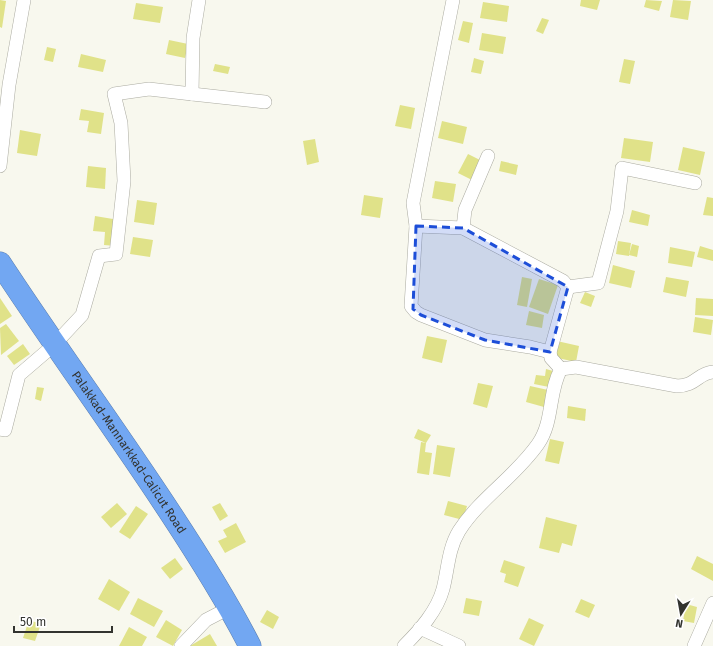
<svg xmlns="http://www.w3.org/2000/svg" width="713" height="646" font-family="'Fira Sans',sans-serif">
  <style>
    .building { fill: #e0e289 }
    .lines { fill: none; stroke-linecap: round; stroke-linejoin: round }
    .street-casing { stroke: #ababa1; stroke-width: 14 }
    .highway-casing { stroke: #5c7eae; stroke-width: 23 }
    .street { stroke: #fff; stroke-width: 13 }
    .highway { stroke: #72a7f2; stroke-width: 22 }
    .marked { fill: #1d4ed8; fill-opacity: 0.2; stroke: #1d4ed8; stroke-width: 3; stroke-dasharray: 8 5; stroke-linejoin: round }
    .labels { text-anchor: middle; stroke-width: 4; stroke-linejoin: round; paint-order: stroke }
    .street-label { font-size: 12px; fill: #32332f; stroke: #fff }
  </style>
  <rect width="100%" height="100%" fill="#f8f8ee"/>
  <g class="building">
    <polygon points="0,0 6,1 2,28 0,27"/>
    <polygon points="581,0 600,0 597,10 580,6"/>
    <polygon points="646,0 662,1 659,11 644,7"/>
    <polygon points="673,0 691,1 688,20 670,17"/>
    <polygon points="483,2 509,6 507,22 480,18"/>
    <polygon points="136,3 163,7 160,23 133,19"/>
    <polygon points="542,18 549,20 543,34 536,31"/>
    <polygon points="463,21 473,23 469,43 458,40"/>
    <polygon points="482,33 506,37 503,54 479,50"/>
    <polygon points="169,40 188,44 185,58 166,54"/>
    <polygon points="47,47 56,49 53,62 44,60"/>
    <polygon points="81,54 106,60 103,72 78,67"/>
    <polygon points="474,58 484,61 481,74 471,72"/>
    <polygon points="624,59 635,61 630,84 619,82"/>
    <polygon points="215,64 230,67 228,74 213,71"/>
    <polygon points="400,105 415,108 411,129 395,126"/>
    <polygon points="81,109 104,113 101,134 87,132 89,121 79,120"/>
    <polygon points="442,121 467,127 463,144 438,138"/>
    <polygon points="20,130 41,134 37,156 17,153"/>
    <polygon points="624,138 653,142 650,162 621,158"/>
    <polygon points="315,139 319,162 307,165 303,141"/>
    <polygon points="683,147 705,152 700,175 678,170"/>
    <polygon points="468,154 482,161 472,180 458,173"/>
    <polygon points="501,161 518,165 516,175 499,171"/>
    <polygon points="88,166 106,168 105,189 86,187"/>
    <polygon points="435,181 456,184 453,202 432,198"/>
    <polygon points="364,195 383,198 380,218 361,215"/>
    <polygon points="707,197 713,198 713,216 703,215"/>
    <polygon points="137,200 157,203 154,225 134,222"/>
    <polygon points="632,210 650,215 648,226 629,222"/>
    <polygon points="95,216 119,220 116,246 104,245 105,232 93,231"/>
    <polygon points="133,237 153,240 150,257 130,254"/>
    <polygon points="618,241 631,243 629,256 616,254"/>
    <polygon points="632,244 639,246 637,257 629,255"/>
    <polygon points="700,246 713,250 713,261 697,257"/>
    <polygon points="670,247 695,252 692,267 668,263"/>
    <polygon points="613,265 635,271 631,288 609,283"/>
    <polygon points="522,277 532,279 527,307 517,305"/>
    <polygon points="666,277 689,281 686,297 663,292"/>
    <polygon points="539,279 558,285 548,314 529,307"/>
    <polygon points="585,292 595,296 591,307 580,303"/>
    <polygon points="0,298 12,316 0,324"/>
    <polygon points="696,298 713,299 713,316 695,315"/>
    <polygon points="529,311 544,315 542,328 526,325"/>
    <polygon points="695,317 713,320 711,335 693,332"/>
    <polygon points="6,324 19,341 1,355 0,328"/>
    <polygon points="427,336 447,340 442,363 422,358"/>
    <polygon points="557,341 579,346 576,362 553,357"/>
    <polygon points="23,344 30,354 14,365 7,356"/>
    <polygon points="546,369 553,371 549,387 534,384 536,375 545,376"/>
    <polygon points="478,383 493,386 487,408 473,404"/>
    <polygon points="530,386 548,390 544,407 526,402"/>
    <polygon points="37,387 44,388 41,401 35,399"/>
    <polygon points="568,406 586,409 585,421 567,418"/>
    <polygon points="418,429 431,435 426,443 425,452 432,453 429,475 417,473 421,442 426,443 414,438"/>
    <polygon points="550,439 564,442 559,464 545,461"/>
    <polygon points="437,445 455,448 450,477 433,474"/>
    <polygon points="448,501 467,506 463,520 444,515"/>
    <polygon points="117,503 127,514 111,528 101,517"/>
    <polygon points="220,503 228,516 220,521 212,507"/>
    <polygon points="136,506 148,514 130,539 119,532"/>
    <polygon points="546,517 577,525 572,546 562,543 559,553 539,548"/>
    <polygon points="236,523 246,542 225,553 218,541 227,537 223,530"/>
    <polygon points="697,556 713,564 713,581 691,569"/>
    <polygon points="175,558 183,569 170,579 161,568"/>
    <polygon points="504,560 525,567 518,587 504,582 506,574 500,572"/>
    <polygon points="109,579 130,592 119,611 98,599"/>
    <polygon points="138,598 163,611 154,627 130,614"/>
    <polygon points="466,598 482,601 479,616 463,613"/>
    <polygon points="581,599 595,605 589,618 575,612"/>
    <polygon points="686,604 697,607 694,623 683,621"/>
    <polygon points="267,610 279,617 273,629 260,622"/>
    <polygon points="529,618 544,625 534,646 519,639"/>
    <polygon points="29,620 41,624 35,641 23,638"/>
    <polygon points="166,620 182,630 173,646 156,637"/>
    <polygon points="129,627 147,637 142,646 119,646"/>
    <polygon points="210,634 217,646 190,646"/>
  </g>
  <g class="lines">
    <defs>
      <g id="street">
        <polyline points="453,0 413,203 416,226 411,306 416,312 421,315 485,340 530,347 550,352"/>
        <polyline points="192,94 265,102"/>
        <polyline points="0,166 9,85 24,0"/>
        <polyline points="416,226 463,228 563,281 568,287 550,352 551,358 561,369"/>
        <polyline points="463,228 465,210 488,156"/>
        <polyline points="568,287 598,283 617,211 622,168 695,183"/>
        <polyline points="0,429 5,430 19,375 54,345 82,315 99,256 116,254 124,181 121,123 114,94 149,89 192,94 193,38 199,0"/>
        <polyline points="420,628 459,646"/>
        <polyline points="181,646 206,620 231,607"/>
        <path d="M404,646C420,630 437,611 443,589C448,570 448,549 459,531C480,498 515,477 538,444C554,421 548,392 561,369L576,367L677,386C696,386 698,373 713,372"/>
        <polyline points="694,646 713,603"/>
      </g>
      <g id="highway">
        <path id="s1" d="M0,263C55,347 114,427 169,511C198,555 226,599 250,646"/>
      </g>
    </defs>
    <use href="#street" class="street-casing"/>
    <use href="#highway" class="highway-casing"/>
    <use href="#street" class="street"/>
    <use href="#highway" class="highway"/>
  </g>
  <path class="marked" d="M416,226L463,228L568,287L550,352L485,340L421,315L413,309Z"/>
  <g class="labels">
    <g class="street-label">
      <text dy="4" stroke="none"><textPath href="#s1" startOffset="229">Palakkad-Mannarkkad-Calicut Road</textPath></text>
    </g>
  </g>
  <g transform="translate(681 614) rotate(191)" stroke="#ffffff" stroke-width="3" paint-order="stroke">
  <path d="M0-3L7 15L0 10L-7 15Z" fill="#32332f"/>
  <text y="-6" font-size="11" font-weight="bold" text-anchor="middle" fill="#32332f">N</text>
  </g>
  <path d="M14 626v6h98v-6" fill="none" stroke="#32332f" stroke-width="2"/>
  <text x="20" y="626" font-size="12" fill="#32332f" stroke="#ffffff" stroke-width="3" paint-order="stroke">50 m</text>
</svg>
